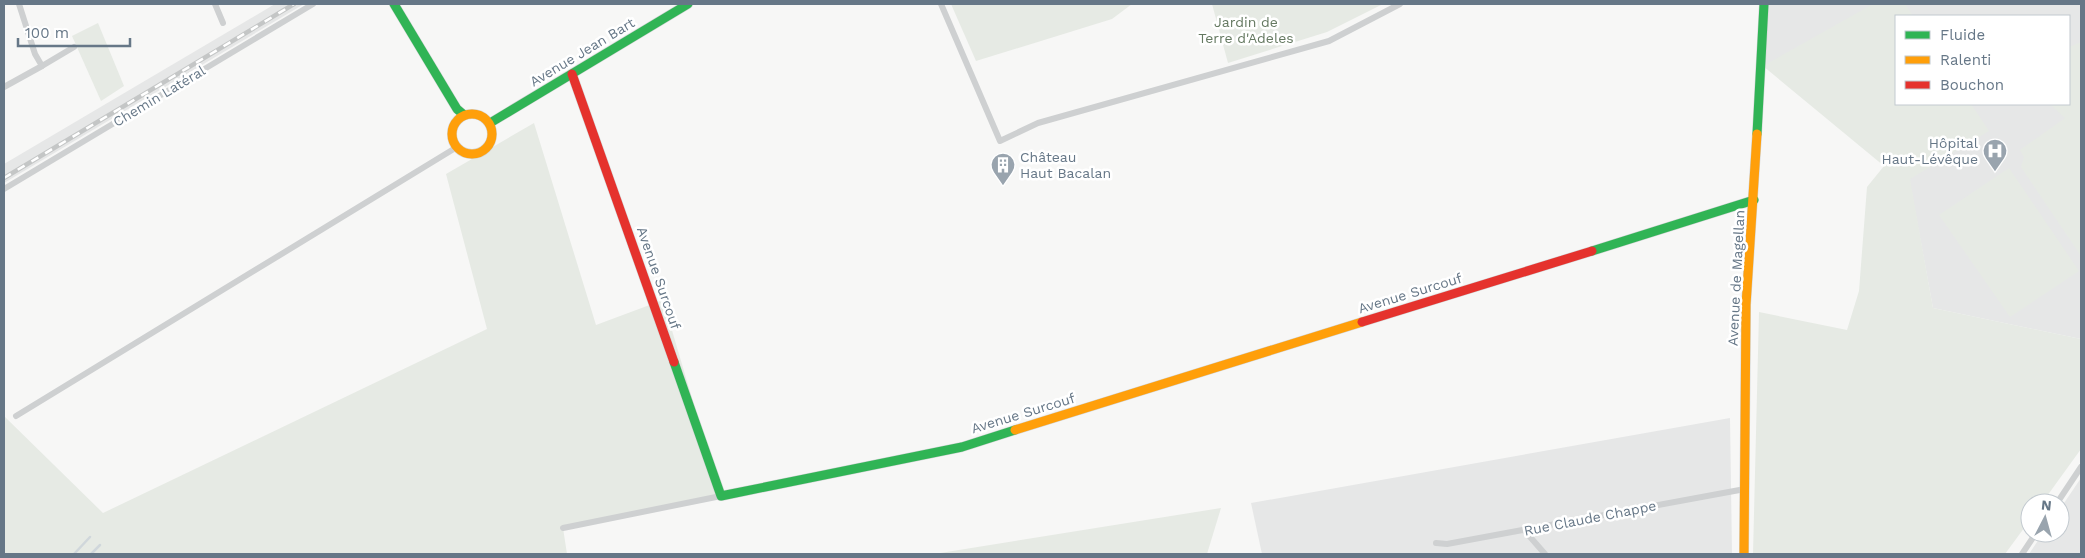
<svg xmlns="http://www.w3.org/2000/svg" width="2085" height="558" font-family="'Work Sans',sans-serif">
  <style>
    .built { fill: #e6e7e7; fill-rule: evenodd }
    .green { fill: #e6eae4 }
    .lines { fill: none; stroke-linecap: round; stroke-linejoin: round }
    .stream { stroke: #d0d7db; stroke-width: 2.5 }
    .fast-casing { stroke: #d2d4d5; stroke-width: 10 }
    .slow-casing { stroke: #d2d4d5; stroke-width: 10 }
    .jam-casing { stroke: #d2d4d5; stroke-width: 10 }
    .street { stroke: #ced0d1; stroke-width: 6 }
    .fast { stroke: #30b455; stroke-width: 9 }
    .slow { stroke: #ff9f0a; stroke-width: 9 }
    .jam { stroke: #e5322d; stroke-width: 9 }
    .rail-casing { stroke: #c4c6c6; stroke-width: 4.5 }
    .rail { stroke: #fff; stroke-width: 2.5; stroke-dasharray: 8; stroke-linecap: butt }
    .labels { text-anchor: middle; stroke-width: 5; stroke-linejoin: round; paint-order: stroke }
    .park-label { font-size: 14px; fill: #657961; stroke: #fff }
    .street-label { font-size: 14px; fill: #667787; stroke: #fff }
    .poi-label { font-size: 14px; fill: #667787; stroke: #fff; text-anchor: end }
  </style>
  <rect width="100%" height="100%" fill="#f7f7f6"/>
  <g class="built">
    <polygon points="275,4 304,4 4,183 4,164"/>
    <path d="M1764,4H2081V339L1933,308L1905,156L1763,66ZM1896,16H2069V104H1896Z"/>
    <polygon points="1730,418 1732,554 1262,554 1251,503"/>
    <polygon points="2081,478 2081,554 2029,554 2043,533 2060,533 2060,509"/>
  </g>
  <g class="green">
    <polygon points="951,4 1132,4 1112,19 976,61"/>
    <polygon points="1212,4 1383,4 1327,32 1228,63"/>
    <polygon points="1873,4 1905,4 1913,16 1896,16 1896,104 1971,104 1989,131 1910,179 1933,308 2081,339 2081,449 2042,503 2030,503 2030,520 2005,554 1753,554 1759,312 1847,330 1859,291 1867,187 1884,166 1763,66"/>
    <polygon points="98,23 124,86 101,101 72,36"/>
    <polygon points="2081,42 2081,256 2021,167 2024,157 2020,150 2065,118 2050,104 2069,104 2069,47"/>
    <polygon points="534,123 596,325 663,300 721,496 563,528 567,554 4,554 4,416 103,513 487,329 446,174"/>
    <polygon points="2009,168 2079,271 2010,317 1939,215"/>
    <polygon points="1221,508 1207,554 934,554"/>
  </g>
  <g class="lines">
    <g class="stream">
      <polyline points="74,554 90,537"/>
      <polyline points="91,554 100,545"/>
    </g>
    <defs>
      <g id="fast">
        <polyline points="394,4 457,109 464,115"/>
        <polyline points="490,123 688,4"/>
        <polyline points="1757,134 1764,4"/>
        <polyline points="1592,251 1754,200"/>
        <polyline points="674,362 721,496 962,447 1015,430"/>
      </g>
      <g id="slow">
        <circle cx="472" cy="134" r="20"/>
        <polyline points="1015,430 1362,322"/>
        <polyline points="1744,554 1746,305 1757,134"/>
      </g>
      <g id="jam">
        <polyline points="572,74 674,362"/>
        <polyline points="1362,322 1592,251"/>
      </g>
    </defs>
    <use href="#fast" class="fast-casing"/>
    <use href="#slow" class="slow-casing"/>
    <use href="#jam" class="jam-casing"/>
    <g class="street">
      <polyline points="215,4 223,23"/>
      <polyline points="941,4 1000,141 1038,123 1329,41 1400,4"/>
      <polyline points="42,66 74,47"/>
      <polyline points="4,87 42,66 35,54 19,4"/>
      <polyline points="4,189 313,4"/>
      <polyline points="16,416 457,147"/>
      <polyline points="2057,503 2081,467"/>
      <polyline points="563,528 721,496"/>
      <polyline points="1524,530 1545,554"/>
      <polyline points="1436,543 1447,544 1745,489"/>
      <polyline points="2022,554 2036,533"/>
    </g>
    <use href="#fast" class="fast"/>
    <use href="#slow" class="slow"/>
    <use href="#jam" class="jam"/>
    <defs>
      <polyline id="rail" points="4,178 294,4"/>
    </defs>
    <use href="#rail" class="rail-casing"/>
    <use href="#rail" class="rail"/>
  </g>
  <defs>
    <symbol id="hospital-pin" viewBox="-11 -11 22 30"><path d="M0 17L-7.5 6A9.5 9.5 0 1 1 7.5 6Z" fill="#99a4ae" stroke="#fff"/><path d="M-5-5h3v3.5h4V-5h3V5h-3V1.5h-4V5h-3Z" fill="#fff"/></symbol>
    <symbol id="building-pin" viewBox="-11 -11 22 30"><path d="M0 17L-7.5 6A9.5 9.5 0 1 1 7.5 6Z" fill="#99a4ae" stroke="#fff"/><path d="M-4-6H4V6H1V3H-1V6H-4ZM-2.5-4.3h1.7v1.8h-1.7ZM.8-4.3h1.7v1.8H.8ZM-2.5-1h1.7V.8h-1.7ZM.8-1h1.7V.8H.8Z" fill="#fff"/></symbol>
  </defs>
  <g fill-rule="evenodd">
    <use href="#hospital-pin" x="1981" y="137" width="28" height="38"/>
    <use href="#building-pin" x="989" y="151" width="28" height="38"/>
  </g>
  <g class="labels">
    <g class="park-label">
      <text x="1246" y="27">Jardin de<tspan x="1246" dy="16">Terre d'Adeles</tspan></text>
    </g>
    <g class="street-label">
      <text transform="translate(582 52) rotate(-31)" y="5">Avenue Jean Bart</text>
      <text transform="translate(159 96) rotate(-31)" y="5">Chemin Latéral</text>
      <text transform="translate(659 278) rotate(71)" y="5">Avenue Surcouf</text>
      <text transform="translate(1736 278) rotate(-87)" y="5">Avenue de Magellan</text>
      <text transform="translate(1410 293) rotate(-17)" y="5">Avenue Surcouf</text>
      <text transform="translate(1023 413) rotate(-17)" y="5">Avenue Surcouf</text>
      <text transform="translate(1590 518) rotate(-11)" y="5">Rue Claude Chappe</text>
    </g>
    <g class="poi-label">
      <text x="1978" y="148">Hôpital<tspan x="1978" dy="16">Haut-Lévêque</tspan></text>
      <text x="1020" y="162" text-anchor="start">Château<tspan x="1020" dy="16">Haut Bacalan</tspan></text>
    </g>
  </g>
  <rect width="2085" height="558" fill="none" stroke="#667787" stroke-width="10"/>
  <rect x="1895" y="15" width="175" height="90" fill="#ffffff" stroke="#c2c9cf"/>
  <rect x="1905" y="31" width="25" height="8" fill="#30b455" stroke="#c2c9cf"/>
  <text x="1940" y="40" font-size="15" fill="#667787">Fluide</text>
  <rect x="1905" y="56" width="25" height="8" fill="#ff9f0a" stroke="#c2c9cf"/>
  <text x="1940" y="65" font-size="15" fill="#667787">Ralenti</text>
  <rect x="1905" y="81" width="25" height="8" fill="#e5322d" stroke="#c2c9cf"/>
  <text x="1940" y="90" font-size="15" fill="#667787">Bouchon</text>
  <g transform="translate(2045 518) rotate(6)"><circle r="24" fill="#ffffff" stroke="#c2c9cf"/>
  <path d="M0-4L9 19L0 12L-9 19Z" fill="#99a4ae"/>
  <text y="-8" font-size="14" font-weight="bold" text-anchor="middle" fill="#667787">N</text>
  </g>
  <path d="M18 38v8h112v-8" fill="none" stroke="#667787" stroke-width="2.5"/>
  <text x="25" y="38" font-size="15" fill="#667787" stroke="#ffffff" stroke-width="4" paint-order="stroke">100 m</text>
</svg>
